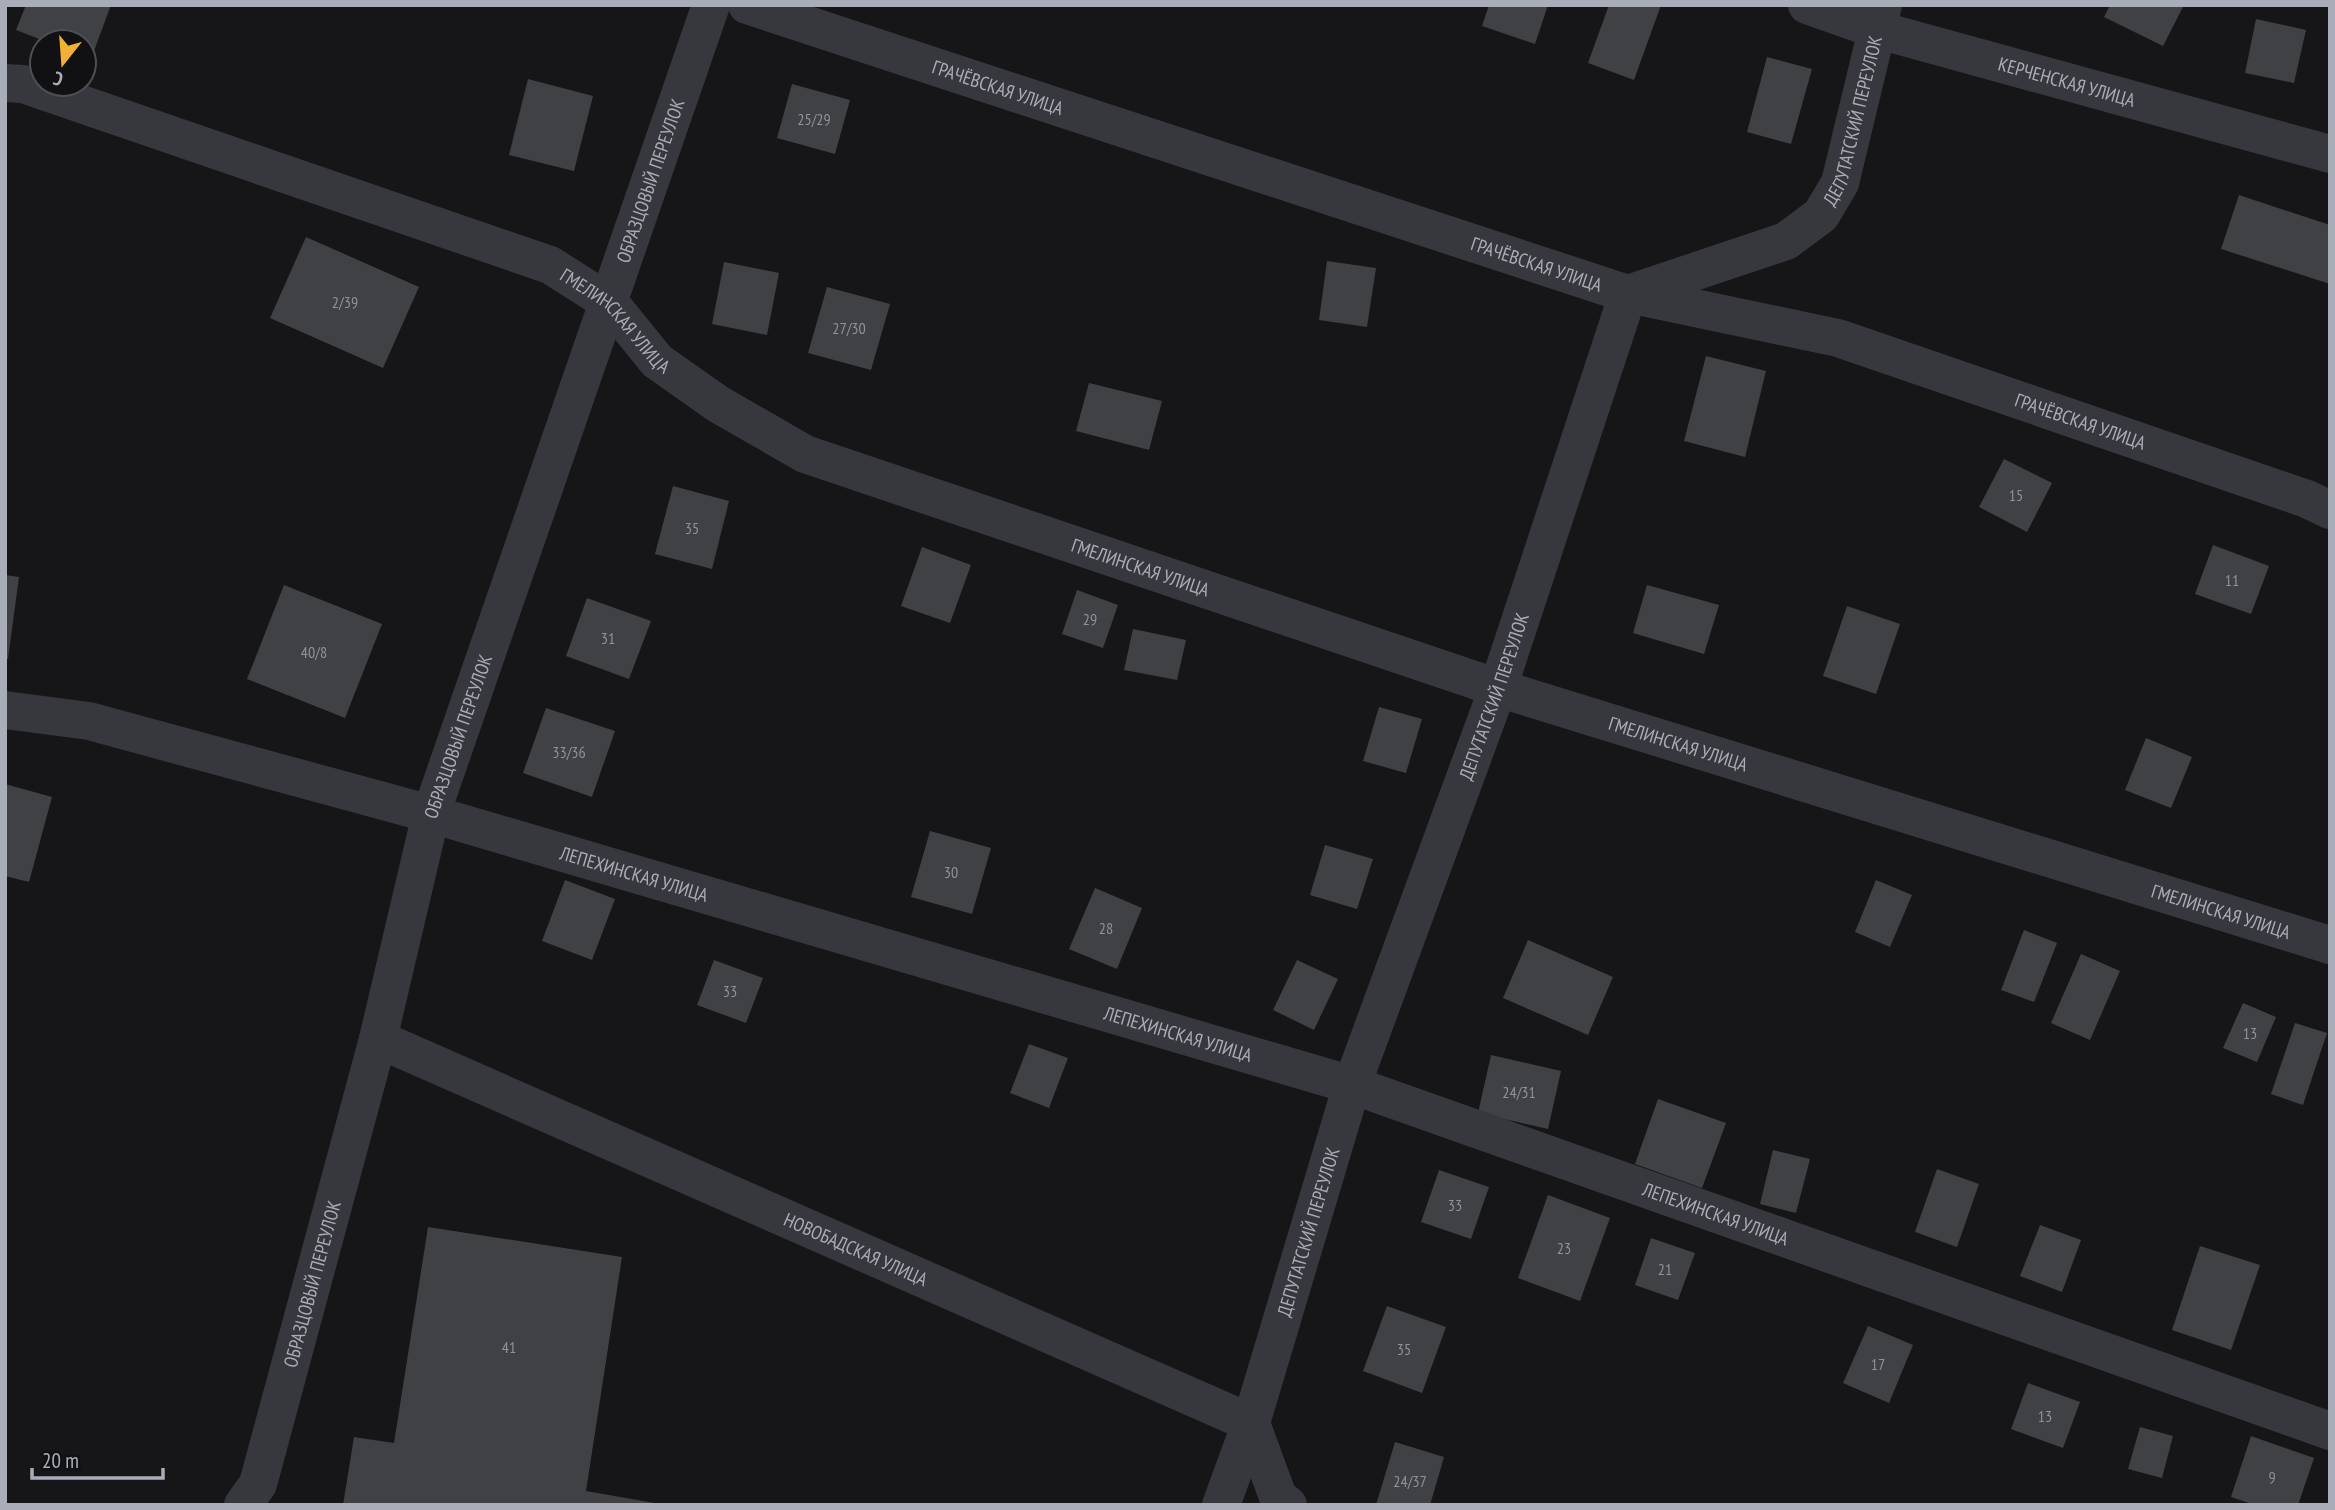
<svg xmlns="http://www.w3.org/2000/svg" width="2335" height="1510" font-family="'PT Sans Narrow',sans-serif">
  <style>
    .building { fill: #404145 }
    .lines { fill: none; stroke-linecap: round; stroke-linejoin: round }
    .minor { stroke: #37383d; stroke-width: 38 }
    .labels { text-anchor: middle; stroke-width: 7; stroke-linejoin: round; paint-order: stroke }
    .number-label { font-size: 16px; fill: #8e929b }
    .street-label { font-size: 19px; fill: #a8adb8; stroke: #111113 }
  </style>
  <rect width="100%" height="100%" fill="#161618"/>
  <g class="building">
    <polygon points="26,5 111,5 91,59 84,56 84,42 47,42 16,30"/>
    <polygon points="1489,5 1548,5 1535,44 1482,26"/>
    <polygon points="1609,5 1661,5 1634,80 1588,63"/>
    <polygon points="2110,5 2184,5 2163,46 2104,17"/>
    <polygon points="2256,19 2306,30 2294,83 2245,73"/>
    <polygon points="1767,57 1812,69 1791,144 1747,132"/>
    <polygon points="528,79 593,96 574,171 509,155"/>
    <polygon points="792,84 850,100 835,154 777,138"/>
    <polygon points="2239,195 2330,225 2330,284 2221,249"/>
    <polygon points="306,237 419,287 383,368 270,318"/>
    <polygon points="1327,261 1376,268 1367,327 1319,320"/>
    <polygon points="724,262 779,273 767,335 712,324"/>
    <polygon points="827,287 890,304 871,370 808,353"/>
    <polygon points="1706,356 1766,371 1745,457 1684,441"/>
    <polygon points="1089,383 1162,401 1149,450 1076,431"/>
    <polygon points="2004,459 2052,483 2027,532 1979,507"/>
    <polygon points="673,486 729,501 712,569 655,554"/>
    <polygon points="2213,545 2269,566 2251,614 2195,594"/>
    <polygon points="922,547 971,565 950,623 901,606"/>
    <polygon points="5,575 19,577 8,659 5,659"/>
    <polygon points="284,585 382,624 345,718 247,679"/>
    <polygon points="1647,585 1719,605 1704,654 1633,633"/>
    <polygon points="1077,590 1118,605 1103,648 1062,634"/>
    <polygon points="587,598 651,621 629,679 566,656"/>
    <polygon points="1847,606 1900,624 1876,694 1823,676"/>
    <polygon points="1133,629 1186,640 1177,680 1124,670"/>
    <polygon points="1379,707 1422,719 1406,773 1363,761"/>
    <polygon points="546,708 615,731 592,797 523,773"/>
    <polygon points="2146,738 2192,757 2171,808 2125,790"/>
    <polygon points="5,784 52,797 29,882 5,876"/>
    <polygon points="930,831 991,848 972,914 911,897"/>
    <polygon points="1325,845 1373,859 1357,909 1310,895"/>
    <polygon points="565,880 615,899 592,960 542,941"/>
    <polygon points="1876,880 1912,895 1890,947 1855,932"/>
    <polygon points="1095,888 1142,908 1117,969 1069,949"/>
    <polygon points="2024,930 2057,943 2034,1002 2001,990"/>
    <polygon points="1528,940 1613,977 1588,1035 1503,998"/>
    <polygon points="2081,954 2120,971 2090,1040 2051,1023"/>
    <polygon points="714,960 763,978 746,1023 697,1005"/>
    <polygon points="1297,960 1338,979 1314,1030 1273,1010"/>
    <polygon points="2243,1003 2276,1017 2257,1062 2223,1048"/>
    <polygon points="2295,1023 2327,1033 2303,1105 2271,1094"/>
    <polygon points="1029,1044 1068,1058 1049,1108 1010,1093"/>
    <polygon points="1491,1055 1561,1071 1548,1129 1478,1113"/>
    <polygon points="1658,1099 1726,1123 1702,1188 1635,1164"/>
    <polygon points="1773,1150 1810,1159 1796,1213 1760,1204"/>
    <polygon points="1937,1169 1979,1184 1957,1247 1915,1232"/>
    <polygon points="1439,1170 1489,1187 1471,1239 1421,1222"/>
    <polygon points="1548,1195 1610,1218 1580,1301 1518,1278"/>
    <polygon points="2040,1225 2081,1240 2062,1292 2020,1276"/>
    <polygon points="428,1227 622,1257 586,1491 666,1505 343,1505 354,1437 394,1443"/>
    <polygon points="1651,1238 1695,1253 1678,1300 1635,1285"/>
    <polygon points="2200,1246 2260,1265 2231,1350 2172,1330"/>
    <polygon points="1387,1306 1446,1327 1422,1393 1363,1371"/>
    <polygon points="1868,1326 1913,1345 1889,1403 1843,1383"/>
    <polygon points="2028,1383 2080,1402 2063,1448 2011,1429"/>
    <polygon points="2140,1427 2173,1436 2162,1478 2128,1469"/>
    <polygon points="2251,1436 2314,1458 2298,1505 2255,1505 2231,1497"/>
    <polygon points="1395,1442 1444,1457 1430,1505 1376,1505"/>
  </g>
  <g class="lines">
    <g class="minor">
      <path id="s1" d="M747,5L1628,294L1838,338L2307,499L2330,510"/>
      <path id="s2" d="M1807,5L1875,29L2330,154"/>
      <path id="s3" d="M5,83L23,84L550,265L610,303L657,361L718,404L805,454L1498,688L2330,945"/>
      <path id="s4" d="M5,710L89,721L431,814L1352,1085L2330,1431"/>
      <path id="s5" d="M378,1039L1251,1423L1278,1497L1288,1505"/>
      <path id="s6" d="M243,1505L258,1484L378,1039L431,814L711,5"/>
      <path id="s7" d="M1221,1505L1251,1423L1352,1085L1498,688L1628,294L1786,241L1821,215L1840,183L1883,5"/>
    </g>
  </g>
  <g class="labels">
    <g class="number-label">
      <text x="814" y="125">25/29</text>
      <text x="345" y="308">2/39</text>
      <text x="849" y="334">27/30</text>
      <text x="2016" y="501">15</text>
      <text x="692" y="534">35</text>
      <text x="2232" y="586">11</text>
      <text x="1090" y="625">29</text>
      <text x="608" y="644">31</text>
      <text x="314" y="658">40/8</text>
      <text x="569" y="758">33/36</text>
      <text x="951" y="878">30</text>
      <text x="1106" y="934">28</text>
      <text x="730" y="997">33</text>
      <text x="2250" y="1039">13</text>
      <text x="1519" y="1098">24/31</text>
      <text x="1455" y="1211">33</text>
      <text x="1564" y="1254">23</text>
      <text x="1665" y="1275">21</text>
      <text x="509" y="1353">41</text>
      <text x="1404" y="1355">35</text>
      <text x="1878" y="1370">17</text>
      <text x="2045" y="1422">13</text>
      <text x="2272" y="1483">9</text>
      <text x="1410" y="1487">24/37</text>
    </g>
    <g class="street-label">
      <text dy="7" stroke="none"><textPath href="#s2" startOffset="271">КЕРЧЕНСКАЯ УЛИЦА</textPath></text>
      <text dy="7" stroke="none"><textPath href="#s1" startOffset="264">ГРАЧЁВСКАЯ УЛИЦА</textPath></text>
      <text dy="7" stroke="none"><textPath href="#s7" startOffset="1589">ДЕПУТАТСКИЙ ПЕРЕУЛОК</textPath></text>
      <text dy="7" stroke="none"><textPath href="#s6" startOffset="1388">ОБРАЗЦОВЫЙ ПЕРЕУЛОК</textPath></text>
      <text dy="7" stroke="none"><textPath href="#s1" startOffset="831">ГРАЧЁВСКАЯ УЛИЦА</textPath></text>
      <text dy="7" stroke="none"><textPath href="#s3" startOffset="662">ГМЕЛИНСКАЯ УЛИЦА</textPath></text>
      <text dy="7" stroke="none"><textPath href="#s1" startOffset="1398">ГРАЧЁВСКАЯ УЛИЦА</textPath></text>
      <text dy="7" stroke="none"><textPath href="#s3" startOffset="1250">ГМЕЛИНСКАЯ УЛИЦА</textPath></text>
      <text dy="7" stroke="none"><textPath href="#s7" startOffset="854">ДЕПУТАТСКИЙ ПЕРЕУЛОК</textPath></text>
      <text dy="7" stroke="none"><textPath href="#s6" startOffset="800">ОБРАЗЦОВЫЙ ПЕРЕУЛОК</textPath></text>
      <text dy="7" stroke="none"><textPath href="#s3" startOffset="1816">ГМЕЛИНСКАЯ УЛИЦА</textPath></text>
      <text dy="7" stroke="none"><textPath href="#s4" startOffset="651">ЛЕПЕХИНСКАЯ УЛИЦА</textPath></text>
      <text dy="7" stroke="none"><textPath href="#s3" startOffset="2384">ГМЕЛИНСКАЯ УЛИЦА</textPath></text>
      <text dy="7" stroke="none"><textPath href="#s4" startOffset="1218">ЛЕПЕХИНСКАЯ УЛИЦА</textPath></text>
      <text dy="7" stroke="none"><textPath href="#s4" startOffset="1785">ЛЕПЕХИНСКАЯ УЛИЦА</textPath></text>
      <text dy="7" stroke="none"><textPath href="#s7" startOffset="287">ДЕПУТАТСКИЙ ПЕРЕУЛОК</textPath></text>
      <text dy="7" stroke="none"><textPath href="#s5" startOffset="522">НОВОБАДСКАЯ УЛИЦА</textPath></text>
      <text dy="7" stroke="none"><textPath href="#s6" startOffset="233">ОБРАЗЦОВЫЙ ПЕРЕУЛОК</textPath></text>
    </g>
  </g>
  <rect width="2335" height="1510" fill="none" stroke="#a8adb8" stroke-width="14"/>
  <g transform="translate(63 63) rotate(197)"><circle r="33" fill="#111113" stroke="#4d4f55" stroke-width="2"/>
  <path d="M0-5L12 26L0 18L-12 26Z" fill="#f2b134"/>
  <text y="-10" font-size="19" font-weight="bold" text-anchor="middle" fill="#a8adb8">С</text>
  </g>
  <path d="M32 1468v10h131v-10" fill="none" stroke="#a8adb8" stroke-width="3.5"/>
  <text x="42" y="1468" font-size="21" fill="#a8adb8" stroke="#111113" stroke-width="5" paint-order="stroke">20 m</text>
</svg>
